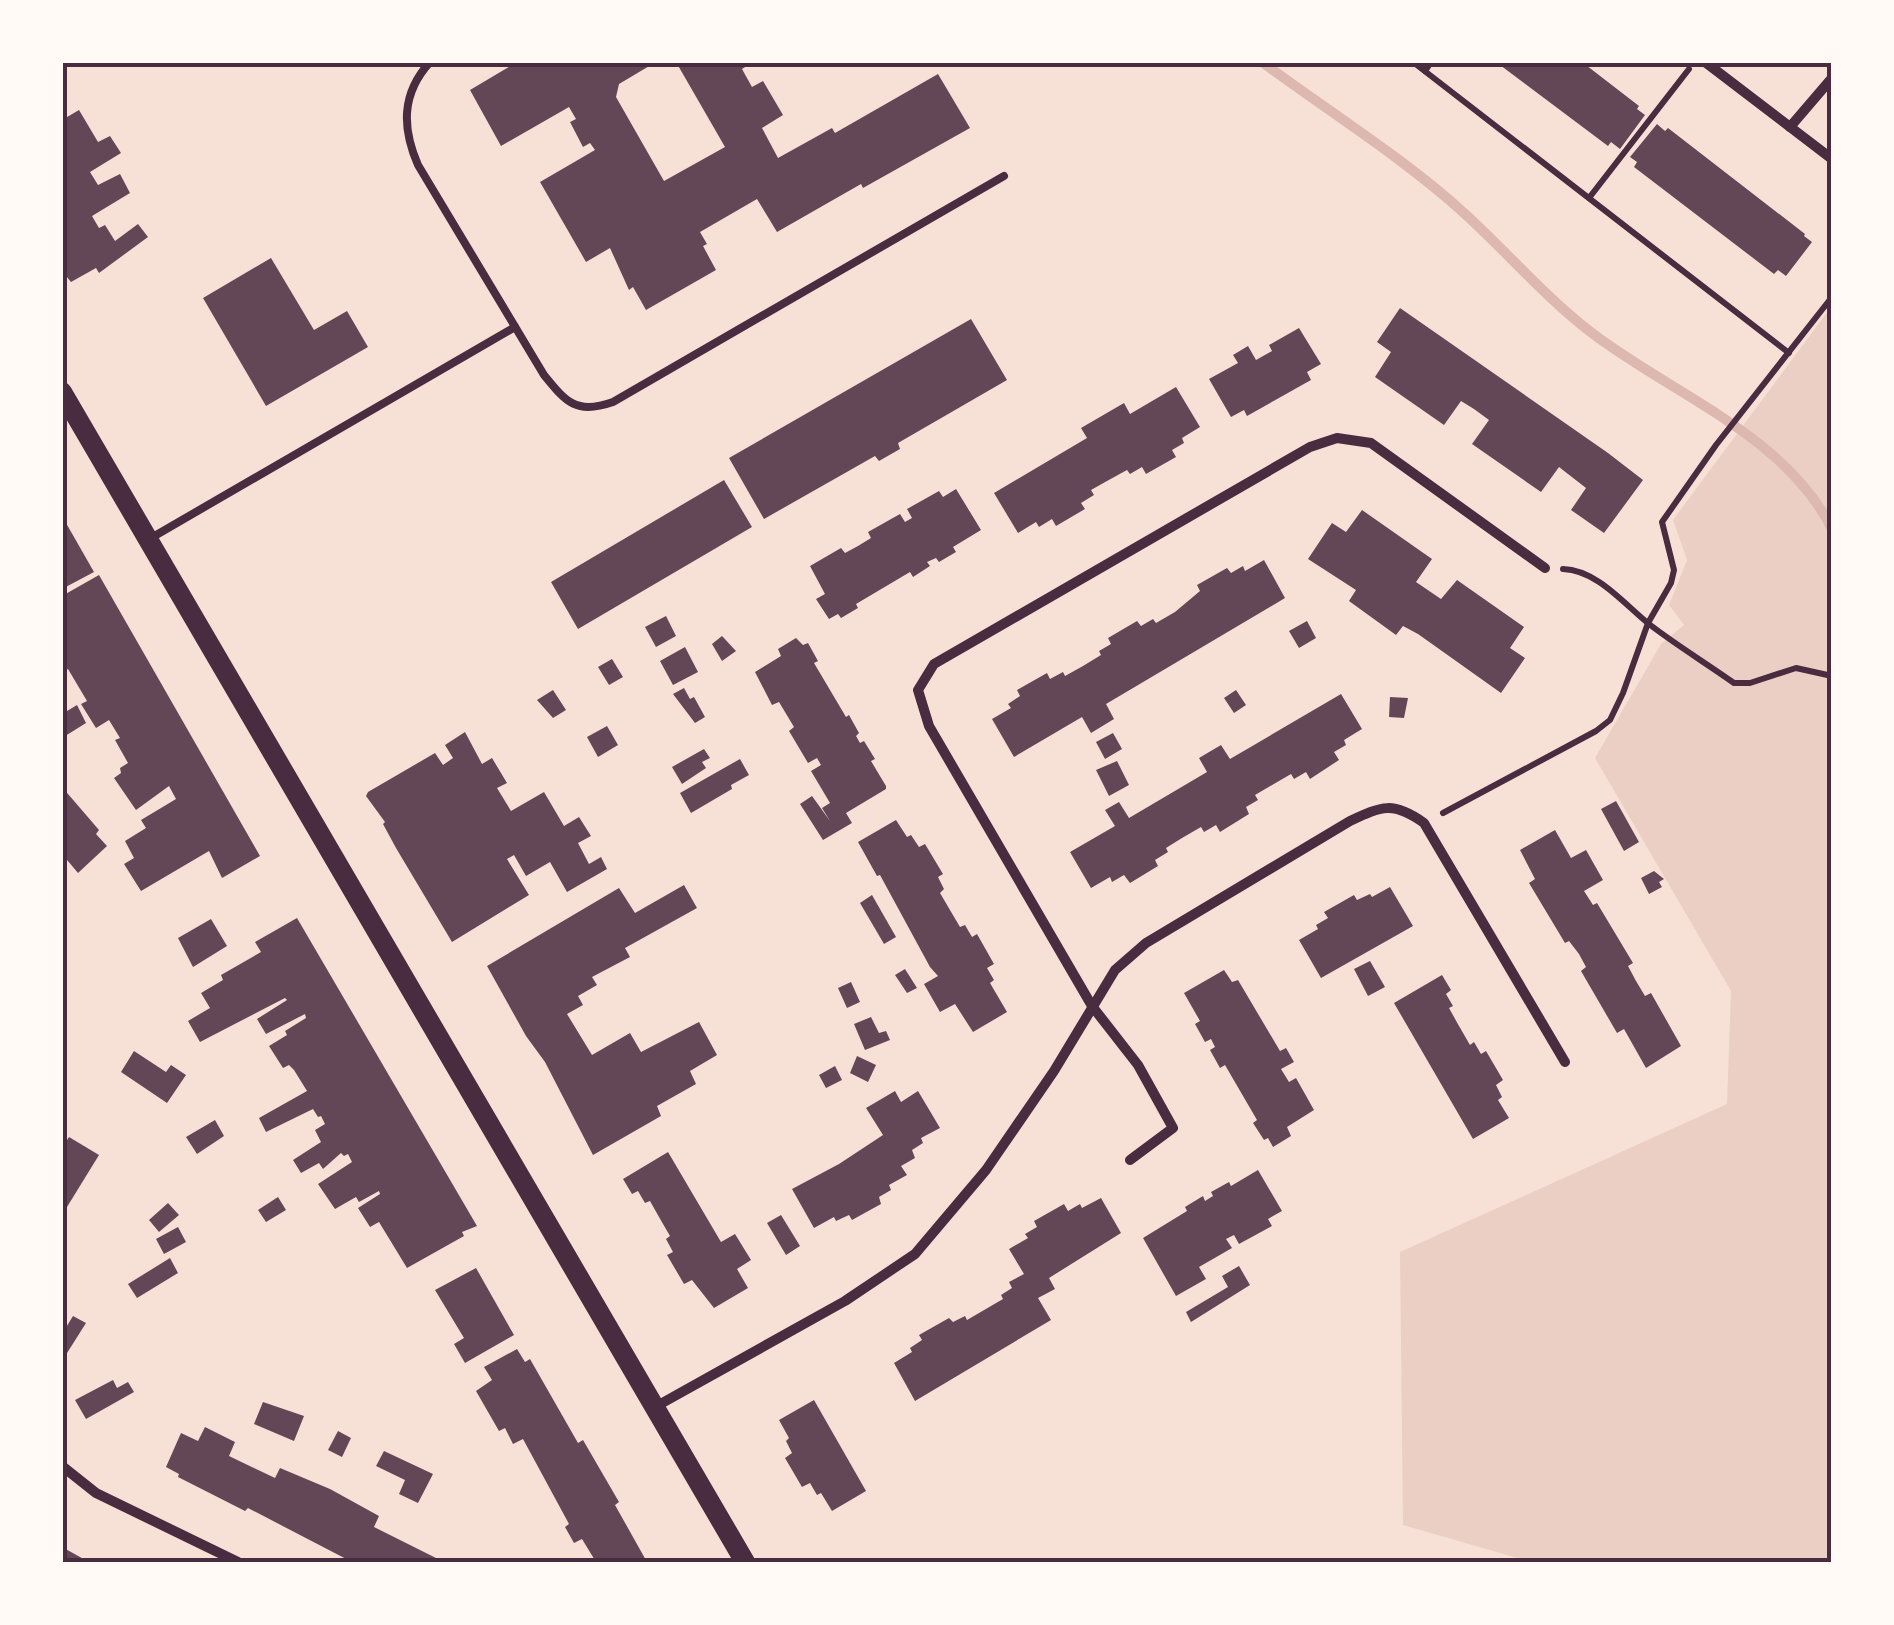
<svg xmlns="http://www.w3.org/2000/svg" width="1894" height="1625" font-family="'Archivo Narrow',sans-serif">
  <style>
    .green { fill: #ebcfc5 }
    .lines { fill: none; stroke-linecap: round; stroke-linejoin: round }
    .stream { stroke: #dcb8b0; stroke-width: 10 }
    .building { fill: #644757 }
    .path { stroke: #4a2c40; stroke-width: 6 }
    .service { stroke: #4a2c40; stroke-width: 8 }
    .minor { stroke: #4a2c40; stroke-width: 10 }
    .secondary { stroke: #4a2c40; stroke-width: 20 }
    .neatline { fill: none; stroke: #4a2c40; stroke-width: 4 }
  </style>
  <rect width="100%" height="100%" fill="#f7e1d7"/>
  <polygon class="green" points="1831,307 1831,1562 1531,1562 1403,1525 1400,1252 1727,1104 1731,991 1595,758 1661,644 1684,625 1669,605 1687,560 1673,520"/>
  <g class="lines">
    <path class="stream" d="M1262,62C1328,111 1405,159 1464,213C1508,253 1546,298 1592,333C1672,394 1786,436 1832,529"/>
  </g>
  <g class="building">
    <polygon points="517,62 656,62 619,84 616,97 664,181 725,147 676,62 753,62 742,69 752,87 763,81 783,115 762,128 778,158 832,128 835,133 938,74 970,128 863,188 861,184 777,232 757,199 700,232 707,244 703,246 716,270 646,310 633,287 629,290 610,248 586,262 540,182 595,150 590,143 583,147 570,122 576,119 569,107 501,146 470,90"/>
    <polygon points="1496,62 1582,62 1639,106 1637,109 1645,115 1620,149 1611,142 1608,146"/>
    <polygon points="79,110 98,142 110,136 121,153 90,172 98,185 120,174 130,193 92,216 99,228 105,225 115,241 138,224 148,237 99,273 96,268 71,282 62,271 62,120"/>
    <polygon points="1657,124 1665,131 1668,128 1805,234 1804,236 1812,242 1786,276 1778,270 1774,274 1634,167 1637,162 1630,157"/>
    <polygon points="271,258 314,330 347,311 368,347 266,406 203,298"/>
    <polygon points="1400,308 1608,453 1643,480 1604,533 1571,510 1586,488 1559,467 1541,492 1472,444 1489,420 1474,409 1461,401 1444,425 1375,377 1391,352 1377,342"/>
    <polygon points="971,319 1007,380 898,443 900,449 879,461 875,456 764,519 729,458"/>
    <polygon points="1299,328 1321,364 1307,372 1311,380 1247,416 1244,410 1231,417 1209,379 1238,363 1233,355 1248,346 1256,360 1272,351 1269,345"/>
    <polygon points="1176,387 1200,427 1182,438 1184,443 1172,450 1176,457 1146,474 1142,467 1130,474 1127,470 1107,481 1091,490 1094,495 1081,503 1085,509 1056,526 1052,519 1039,527 1036,522 1018,533 994,493 1087,438 1081,428 1124,403 1130,414"/>
    <polygon points="724,480 752,527 578,629 551,582"/>
    <polygon points="956,489 981,530 953,547 956,552 939,562 936,558 927,562 930,566 913,577 910,572 856,604 858,608 841,618 838,614 829,619 816,599 825,594 810,566 841,548 845,553 858,546 871,538 868,532 900,514 905,522 912,518 907,509 939,491 943,497"/>
    <polygon points="1362,510 1432,559 1416,582 1441,599 1457,580 1524,627 1510,648 1525,658 1501,693 1418,634 1403,626 1396,635 1349,601 1356,590 1308,559 1332,523 1346,532"/>
    <polygon points="62,516 94,572 62,589"/>
    <polygon points="1264,560 1285,598 1106,704 1114,719 1091,733 1082,717 1014,757 992,719 1011,708 1008,704 1020,696 1017,690 1047,673 1050,679 1063,672 1065,676 1083,666 1101,655 1099,651 1111,644 1108,638 1137,621 1141,626 1153,619 1156,623 1175,612 1200,591 1197,585 1227,568 1231,573 1243,566 1245,571"/>
    <polygon points="99,575 260,856 222,878 209,851 141,891 124,864 134,858 125,841 146,828 141,820 176,799 169,786 136,810 114,778 121,773 120,768 128,763 115,740 120,738 109,720 96,728 81,704 87,701 68,669 62,672 62,596"/>
    <polygon points="666,616 676,636 656,647 645,627"/>
    <polygon points="1307,621 1316,638 1299,648 1289,631"/>
    <polygon points="722,636 736,651 722,661 712,644"/>
    <polygon points="796,638 803,645 808,643 818,661 814,663 846,717 849,715 859,733 856,736 860,743 864,741 875,759 871,761 886,786 886,789 846,813 852,823 823,840 800,804 812,796 830,821 822,808 830,803 811,771 821,765 817,758 808,763 789,731 794,727 779,702 772,705 755,672 781,656 778,649"/>
    <polygon points="685,647 698,672 673,685 660,661"/>
    <polygon points="612,659 623,677 609,685 598,667"/>
    <polygon points="684,688 690,699 694,697 705,717 695,723 673,694"/>
    <polygon points="553,690 566,710 553,718 537,700"/>
    <polygon points="1236,690 1246,705 1234,713 1224,698"/>
    <polygon points="1341,694 1362,729 1344,740 1346,745 1334,752 1339,760 1310,779 1306,772 1294,779 1291,774 1255,795 1258,800 1246,807 1249,814 1220,832 1216,825 1204,832 1201,827 1182,838 1166,848 1168,852 1155,860 1158,866 1130,883 1124,875 1112,882 1110,877 1091,888 1070,852 1115,826 1105,810 1119,802 1129,818 1207,772 1199,758 1221,745 1230,759"/>
    <polygon points="1390,697 1408,698 1404,718 1389,717"/>
    <polygon points="77,705 86,723 62,738 62,714"/>
    <polygon points="607,726 618,745 598,757 587,737"/>
    <polygon points="465,732 482,764 492,758 507,783 497,788 511,811 544,792 564,826 579,817 591,836 578,843 589,864 601,857 607,869 567,892 550,862 526,876 514,855 507,859 529,895 452,942 396,848 383,824 385,822 366,796 368,792 435,753 443,765 453,758 445,745"/>
    <polygon points="1113,733 1122,749 1105,759 1096,742"/>
    <polygon points="704,749 710,758 702,762 706,768 682,784 672,767"/>
    <polygon points="740,759 749,775 731,785 732,789 691,813 680,793"/>
    <polygon points="1117,761 1129,785 1109,796 1096,770"/>
    <polygon points="62,787 99,830 96,834 107,846 78,873 62,854"/>
    <polygon points="1616,801 1639,842 1624,851 1601,809"/>
    <polygon points="896,820 907,837 911,835 919,847 925,844 943,874 938,877 944,889 940,893 960,927 965,925 972,937 977,934 994,964 987,968 994,980 990,983 1007,1012 973,1032 955,1004 940,1012 924,984 938,976 930,967 880,875 877,876 858,842"/>
    <polygon points="1555,830 1571,858 1586,850 1603,880 1584,891 1593,905 1597,903 1633,963 1628,966 1636,981 1645,996 1651,993 1681,1046 1646,1068 1624,1029 1617,1033 1581,971 1586,967 1579,954 1569,941 1565,943 1529,883 1535,879 1520,850"/>
    <polygon points="1654,871 1664,879 1659,882 1662,887 1649,894 1641,878"/>
    <polygon points="684,885 697,908 625,948 630,957 592,977 597,985 578,996 583,1005 567,1014 592,1055 630,1033 641,1052 699,1022 717,1055 690,1071 696,1084 657,1106 661,1116 593,1155 545,1062 526,1036 487,966 619,888 635,913"/>
    <polygon points="1390,887 1413,926 1321,978 1299,940 1318,929 1316,925 1328,918 1324,912 1354,895 1357,900 1370,894 1372,897"/>
    <polygon points="872,895 896,937 884,944 860,903"/>
    <polygon points="297,918 477,1226 462,1232 464,1236 407,1268 379,1222 370,1227 358,1208 380,1194 379,1191 359,1202 356,1197 335,1209 318,1184 352,1162 348,1154 344,1156 341,1153 323,1169 319,1163 301,1173 293,1160 321,1142 315,1130 325,1124 321,1116 318,1117 313,1109 266,1132 259,1118 307,1091 294,1070 289,1065 283,1068 269,1046 287,1035 285,1031 306,1018 305,1014 266,1034 257,1019 287,1000 285,998 200,1042 188,1021 210,1008 201,993 223,980 221,975 261,952 255,942"/>
    <polygon points="211,919 227,946 193,967 178,938"/>
    <polygon points="1370,961 1385,987 1368,996 1354,969"/>
    <polygon points="905,969 917,988 907,993 895,975"/>
    <polygon points="1224,970 1232,982 1238,980 1280,1051 1286,1048 1294,1062 1281,1069 1289,1082 1296,1078 1314,1110 1287,1127 1291,1136 1273,1147 1268,1138 1264,1140 1253,1123 1257,1120 1225,1065 1220,1068 1210,1050 1215,1047 1211,1039 1205,1042 1195,1024 1200,1021 1184,993"/>
    <polygon points="1442,975 1451,990 1446,994 1453,1006 1449,1008 1459,1026 1470,1045 1474,1042 1481,1054 1486,1051 1503,1080 1496,1085 1502,1097 1498,1100 1509,1118 1473,1139 1394,1003"/>
    <polygon points="851,982 860,1002 847,1008 838,988"/>
    <polygon points="871,1017 879,1033 886,1031 890,1040 865,1050 854,1024"/>
    <polygon points="134,1051 166,1072 171,1065 186,1075 167,1103 121,1072"/>
    <polygon points="857,1056 876,1065 868,1082 850,1073"/>
    <polygon points="835,1066 842,1080 826,1088 819,1075"/>
    <polygon points="895,1091 901,1102 918,1091 940,1128 921,1138 923,1143 912,1150 915,1158 901,1166 907,1175 889,1185 891,1190 879,1197 881,1204 852,1220 849,1215 836,1221 834,1217 814,1228 792,1189 839,1164 883,1135 866,1108"/>
    <polygon points="215,1120 224,1136 197,1154 186,1137"/>
    <polygon points="69,1137 99,1155 67,1207 62,1205 62,1148"/>
    <polygon points="668,1152 721,1242 735,1234 751,1260 737,1269 748,1288 714,1308 692,1280 684,1284 667,1255 673,1252 666,1239 670,1236 659,1217 650,1201 645,1203 638,1191 632,1194 623,1179"/>
    <polygon points="1258,1170 1282,1211 1268,1219 1272,1226 1239,1244 1234,1235 1226,1239 1232,1248 1199,1267 1206,1279 1176,1296 1143,1238 1187,1211 1185,1207 1203,1196 1205,1201 1213,1196 1211,1192 1229,1182 1231,1186"/>
    <polygon points="278,1197 286,1210 266,1222 258,1210"/>
    <polygon points="1101,1198 1121,1233 1049,1278 1055,1289 1038,1298 1051,1320 915,1401 894,1363 912,1352 910,1348 922,1340 919,1335 949,1318 953,1322 965,1316 967,1320 1003,1299 1001,1295 1012,1288 1009,1282 1024,1274 1009,1249 1028,1238 1025,1234 1037,1227 1034,1221 1064,1204 1068,1211 1080,1204 1082,1208"/>
    <polygon points="168,1203 179,1215 159,1232 149,1220"/>
    <polygon points="781,1215 800,1246 786,1255 767,1223"/>
    <polygon points="178,1227 186,1242 164,1254 156,1239"/>
    <polygon points="170,1258 178,1273 137,1298 128,1284"/>
    <polygon points="1239,1266 1250,1285 1191,1322 1186,1312 1228,1287 1222,1276"/>
    <polygon points="476,1268 514,1335 465,1363 454,1344 464,1338 435,1290"/>
    <polygon points="73,1316 86,1323 62,1361 62,1334"/>
    <polygon points="517,1349 525,1362 530,1359 578,1443 583,1440 619,1502 615,1505 647,1562 596,1562 582,1539 574,1543 565,1527 569,1524 523,1439 513,1444 505,1428 499,1431 476,1391 492,1380 484,1367"/>
    <polygon points="113,1380 117,1388 128,1382 134,1392 86,1419 75,1400"/>
    <polygon points="814,1400 866,1491 832,1511 821,1493 817,1495 810,1483 802,1487 785,1458 792,1453 786,1441 789,1438 779,1420"/>
    <polygon points="263,1402 304,1416 294,1441 254,1424"/>
    <polygon points="205,1427 235,1442 229,1456 275,1478 280,1468 330,1489 379,1516 374,1527 444,1562 352,1562 248,1508 245,1511 178,1477 179,1474 166,1467 181,1433 198,1441"/>
    <polygon points="338,1431 351,1438 342,1457 328,1450"/>
    <polygon points="384,1451 433,1474 418,1503 399,1494 405,1480 376,1466"/>
    <polygon points="62,1547 89,1562 62,1562"/>
  </g>
  <g class="lines">
    <g class="path">
      <polyline points="1413,62 1789,353"/>
      <polyline points="1425,71 1431,62"/>
      <polyline points="1589,198 1689,69"/>
      <path d="M1563,569C1597,570 1624,604 1649,624C1676,645 1706,663 1734,683H1750L1796,668L1832,676"/>
      <polyline points="1443,813 1596,731 1610,720 1623,693 1648,623 1671,583 1674,570 1662,522 1716,445 1832,297"/>
    </g>
    <g class="service">
      <path d="M430,62C401,94 402,128 418,165L544,375C566,402 576,415 613,402L1004,176"/>
      <polyline points="151,538 515,327"/>
    </g>
    <g class="minor">
      <polyline points="1705,62 1832,159"/>
      <polyline points="1790,127 1832,78"/>
      <polyline points="1130,1160 1173,1128 1138,1065 1092,1006 929,726 918,690 934,664 1310,447 1337,438 1371,443 1545,568"/>
      <path d="M655,1407L845,1301L915,1254L986,1170L1054,1071L1115,970L1146,943L1350,821C1382,806 1393,801 1424,823L1565,1062"/>
      <polyline points="62,1466 96,1493 238,1562"/>
    </g>
    <polyline class="secondary" points="62,392 745,1562"/>
  </g>
  <rect width="1894" height="1625" fill="none" stroke="#fffaf5" stroke-width="130"/>
  <rect x="65" y="65" width="1764" height="1495" class="neatline"/>
</svg>
